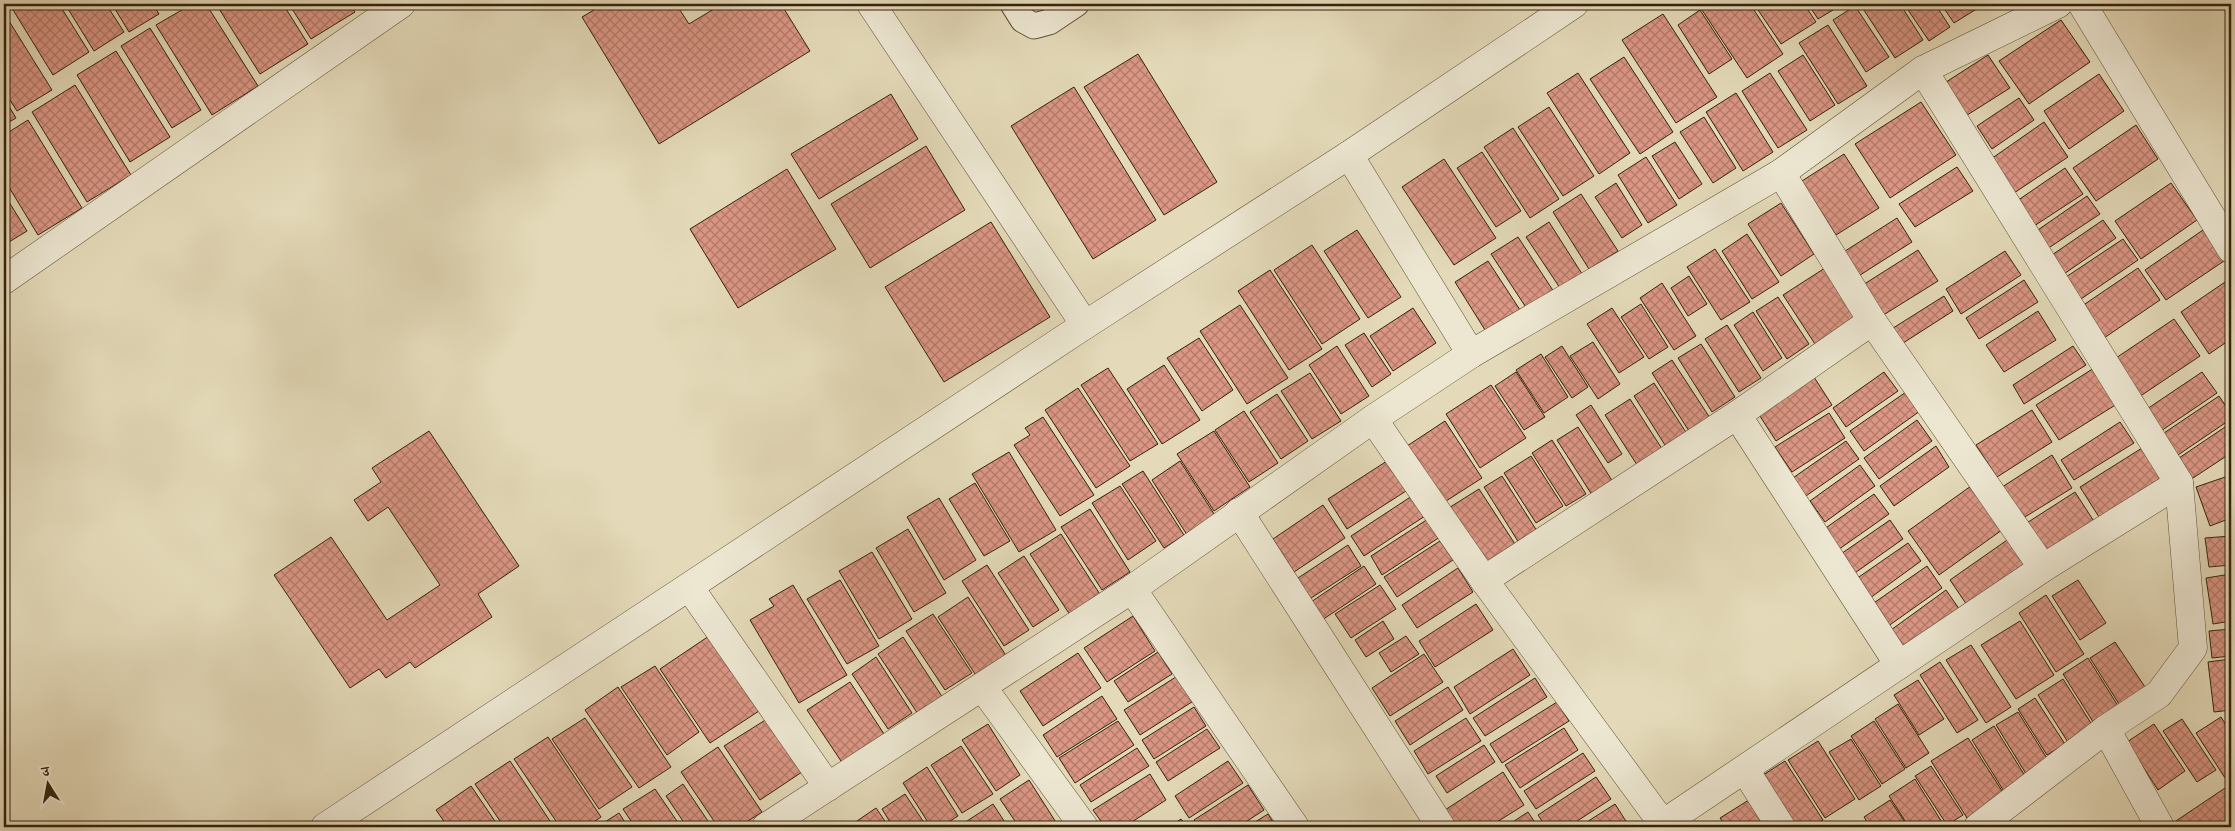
<svg xmlns="http://www.w3.org/2000/svg" width="2235" height="831" font-family="'IM FELL Great Primer','Noto Serif Devanagari',serif">
  <style>
    .building { fill: url(#building-cross-hatch); stroke: #34230d }
    .lines { fill: none; stroke-linecap: round; stroke-linejoin: round }
    .service-casing { stroke: #605138; stroke-width: 27 }
    .minor-casing { stroke: #605138; stroke-width: 29 }
    .service { stroke: #ede7d2; stroke-width: 25 }
    .minor { stroke: #ede7d2; stroke-width: 28 }
  </style>
  <defs>
    <pattern id="building-cross-hatch" width="8" height="8" patternUnits="userSpaceOnUse" patternTransform="scale(1.25)"><rect width="8" height="8" fill="#db9684"/><path d="M0 0l8 8M0 8l8-8" fill="none" stroke="#b27a6a"/></pattern>
  </defs>
  <rect width="100%" height="100%" fill="#e4dab9"/>
  <filter id="stains"><feTurbulence type="fractalNoise" baseFrequency=".004" numOctaves="4"/><feColorMatrix values="0 0 0 0 .2 0 0 0 0 .09 0 0 0 0 .02 0 0 0 .5 -.17"/></filter>
  <radialGradient id="worn" r=".72"><stop offset=".6" stop-color="#630" stop-opacity="0"/><stop offset="1" stop-color="#630" stop-opacity=".3"/></radialGradient>
  <g class="building">
    <polygon points="13,4 59,4 89,52 53,75 10,5"/>
    <polygon points="65,4 106,4 124,32 94,51"/>
    <polygon points="112,4 153,4 159,14 129,32"/>
    <polygon points="192,4 206,4 258,86 212,115 156,25"/>
    <polygon points="216,4 283,4 308,44 260,74"/>
    <polygon points="289,4 349,4 355,12 311,39"/>
    <polygon points="604,4 676,4 689,24 722,4 781,4 810,51 659,144 582,17"/>
    <polygon points="1698,4 1750,4 1783,54 1747,78"/>
    <polygon points="1754,4 1804,4 1816,22 1781,44"/>
    <polygon points="1808,4 1843,4 1818,19"/>
    <polygon points="1860,4 1900,4 1923,40 1895,58"/>
    <polygon points="1904,4 1935,4 1950,27 1929,41"/>
    <polygon points="1941,4 1982,4 1983,5 1954,23"/>
    <polygon points="1855,6 1889,57 1866,72 1833,20"/>
    <polygon points="1700,10 1732,59 1709,74 1678,25"/>
    <polygon points="4,13 52,90 17,111 4,91"/>
    <polygon points="1663,14 1717,97 1676,123 1622,40"/>
    <polygon points="2061,20 2090,62 2029,104 1999,61"/>
    <polygon points="1828,25 1867,86 1838,104 1799,43"/>
    <polygon points="150,28 201,110 172,128 121,46"/>
    <polygon points="116,51 170,137 130,162 77,75"/>
    <polygon points="1138,54 1217,182 1164,215 1084,87"/>
    <polygon points="1803,55 1835,105 1810,121 1778,71"/>
    <polygon points="1988,55 2010,88 1964,117 1943,84"/>
    <polygon points="1624,57 1673,132 1640,154 1590,79"/>
    <polygon points="1578,73 1630,153 1599,174 1547,93"/>
    <polygon points="1770,73 1807,130 1778,148 1742,91"/>
    <polygon points="2099,74 2124,111 2069,149 2044,111"/>
    <polygon points="75,85 131,175 87,202 32,112"/>
    <polygon points="1074,87 1156,220 1093,259 1011,126"/>
    <polygon points="1736,93 1773,152 1743,171 1706,112"/>
    <polygon points="891,94 918,139 819,199 791,154"/>
    <polygon points="4,98 16,118 4,125"/>
    <polygon points="2019,98 2034,120 1992,149 1977,126"/>
    <polygon points="1921,102 1956,155 1890,198 1855,144"/>
    <polygon points="1549,107 1594,176 1563,196 1518,127"/>
    <polygon points="1704,117 1736,168 1713,183 1680,132"/>
    <polygon points="28,120 82,208 38,235 4,179 4,135"/>
    <polygon points="2044,122 2068,157 2014,193 1991,159"/>
    <polygon points="2136,125 2158,159 2096,201 2073,168"/>
    <polygon points="1513,128 1559,199 1530,218 1484,147"/>
    <polygon points="1675,142 1702,184 1679,199 1652,156"/>
    <polygon points="926,146 965,210 870,268 831,204"/>
    <polygon points="1482,152 1521,211 1496,227 1457,168"/>
    <polygon points="1844,154 1879,208 1836,235 1802,181"/>
    <polygon points="1646,157 1677,205 1648,223 1618,175"/>
    <polygon points="1444,159 1496,238 1454,265 1402,187"/>
    <polygon points="1957,167 1973,191 1915,227 1899,204"/>
    <polygon points="2065,168 2083,194 2031,228 2014,203"/>
    <polygon points="787,169 836,249 738,308 690,229"/>
    <polygon points="1616,183 1642,225 1622,238 1595,197"/>
    <polygon points="2171,183 2197,220 2141,259 2115,221"/>
    <polygon points="4,194 27,231 4,245"/>
    <polygon points="1581,194 1618,251 1589,269 1553,212"/>
    <polygon points="2087,196 2100,214 2044,251 2032,234"/>
    <polygon points="1781,203 1814,254 1781,276 1748,224"/>
    <polygon points="1897,218 1912,242 1857,277 1842,253"/>
    <polygon points="2103,220 2116,238 2061,276 2049,257"/>
    <polygon points="991,222 1050,317 944,382 885,287"/>
    <polygon points="1549,222 1584,277 1562,291 1526,237"/>
    <polygon points="1357,230 1401,297 1368,318 1324,251"/>
    <polygon points="2203,230 2224,261 2166,300 2145,270"/>
    <polygon points="1747,234 1779,282 1752,299 1722,251"/>
    <polygon points="1518,237 1554,292 1527,309 1491,254"/>
    <polygon points="2123,239 2138,260 2081,299 2066,277"/>
    <polygon points="1312,245 1360,319 1322,344 1274,270"/>
    <polygon points="1715,249 1750,302 1721,320 1687,267"/>
    <polygon points="1918,250 1938,281 1877,319 1858,288"/>
    <polygon points="2005,251 2021,275 1961,314 1946,289"/>
    <polygon points="1488,261 1524,316 1490,338 1455,282"/>
    <polygon points="1825,268 1857,318 1815,344 1783,295"/>
    <polygon points="2138,268 2160,300 2104,338 2082,306"/>
    <polygon points="1270,270 1322,349 1289,370 1238,291"/>
    <polygon points="1689,276 1707,304 1688,316 1671,288"/>
    <polygon points="2231,278 2231,339 2209,354 2181,312"/>
    <polygon points="2024,280 2038,302 1979,339 1966,318"/>
    <polygon points="1662,283 1696,336 1674,350 1640,298"/>
    <polygon points="1944,296 1953,311 1900,345 1890,330"/>
    <polygon points="1778,297 1809,344 1787,359 1756,311"/>
    <polygon points="1641,304 1668,347 1649,359 1621,317"/>
    <polygon points="1240,305 1288,378 1247,404 1200,331"/>
    <polygon points="1413,308 1436,343 1393,371 1370,336"/>
    <polygon points="1612,308 1644,357 1619,373 1587,324"/>
    <polygon points="2038,311 2056,340 2004,372 1986,345"/>
    <polygon points="1753,312 1782,358 1763,371 1734,325"/>
    <polygon points="2174,319 2200,356 2136,399 2110,362"/>
    <polygon points="1727,325 1761,378 1739,392 1705,339"/>
    <polygon points="1364,333 1391,374 1372,387 1345,345"/>
    <polygon points="1199,338 1233,390 1202,411 1167,358"/>
    <polygon points="1593,342 1620,384 1598,399 1570,356"/>
    <polygon points="1701,344 1735,397 1712,412 1678,358"/>
    <polygon points="1337,346 1369,396 1341,414 1309,365"/>
    <polygon points="1562,346 1588,387 1572,398 1545,357"/>
    <polygon points="2073,346 2086,365 2024,404 2013,385"/>
    <polygon points="1541,354 1568,397 1544,413 1516,370"/>
    <polygon points="1672,360 1710,418 1689,431 1652,373"/>
    <polygon points="1164,365 1200,420 1162,444 1127,389"/>
    <polygon points="1108,368 1158,444 1130,461 1081,385"/>
    <polygon points="2094,368 2117,404 2059,440 2036,405"/>
    <polygon points="1516,372 1545,417 1524,430 1495,386"/>
    <polygon points="1884,372 1898,391 1846,427 1833,408"/>
    <polygon points="2202,372 2217,393 2158,433 2144,411"/>
    <polygon points="1310,373 1341,421 1312,439 1281,391"/>
    <polygon points="1812,374 1832,405 1776,441 1756,410"/>
    <polygon points="1654,383 1691,440 1670,453 1634,396"/>
    <polygon points="1491,385 1526,438 1480,468 1446,414"/>
    <polygon points="1078,388 1130,466 1096,488 1045,410"/>
    <polygon points="1906,392 1920,411 1864,451 1850,431"/>
    <polygon points="1277,394 1308,441 1281,459 1250,412"/>
    <polygon points="2219,396 2231,414 2231,419 2175,457 2161,435"/>
    <polygon points="1630,399 1664,452 1639,468 1605,415"/>
    <polygon points="1591,405 1622,454 1608,463 1576,415"/>
    <polygon points="2032,410 2052,442 1997,477 1976,445"/>
    <polygon points="1244,411 1278,463 1249,482 1215,430"/>
    <polygon points="1829,413 1845,438 1792,472 1775,447"/>
    <polygon points="1043,417 1094,495 1060,516 1014,445 1030,435 1025,428"/>
    <polygon points="1917,420 1932,441 1879,479 1864,458"/>
    <polygon points="1445,421 1482,478 1443,503 1407,446"/>
    <polygon points="2120,422 2134,443 2074,480 2061,460"/>
    <polygon points="2231,423 2231,453 2190,480 2176,460"/>
    <polygon points="1578,427 1613,482 1592,495 1557,440"/>
    <polygon points="429,431 519,566 478,594 492,617 415,668 410,662 386,678 379,669 350,688 274,575 331,537 387,620 440,585 388,507 368,521 354,500 381,482 372,468"/>
    <polygon points="1214,431 1250,487 1214,511 1177,454"/>
    <polygon points="1552,440 1586,494 1566,506 1532,453"/>
    <polygon points="1846,441 1859,459 1803,498 1790,480"/>
    <polygon points="1936,446 1949,467 1894,506 1880,486"/>
    <polygon points="2142,448 2161,478 2099,517 2080,487"/>
    <polygon points="1009,452 1056,530 1019,552 972,474"/>
    <polygon points="2052,455 2072,488 2020,520 1999,489"/>
    <polygon points="1531,456 1563,506 1536,523 1504,473"/>
    <polygon points="1180,461 1218,520 1189,538 1152,480"/>
    <polygon points="1387,461 1406,491 1347,529 1328,499"/>
    <polygon points="1860,465 1875,486 1825,522 1810,501"/>
    <polygon points="1143,471 1184,535 1164,548 1122,484"/>
    <polygon points="2231,475 2231,518 2210,526 2196,487"/>
    <polygon points="1502,476 1537,531 1519,543 1484,487"/>
    <polygon points="975,483 1010,541 984,556 949,499"/>
    <polygon points="1120,486 1156,541 1128,560 1092,503"/>
    <polygon points="1971,486 2002,530 1939,575 1908,531"/>
    <polygon points="1479,489 1517,547 1485,567 1447,509"/>
    <polygon points="2075,492 2097,526 2044,561 2022,526"/>
    <polygon points="1874,494 1889,514 1835,552 1820,532"/>
    <polygon points="1412,496 1425,516 1364,556 1351,536"/>
    <polygon points="939,498 976,560 944,580 907,517"/>
    <polygon points="1323,505 1345,538 1294,572 1273,539"/>
    <polygon points="1090,509 1130,572 1102,590 1061,527"/>
    <polygon points="1428,519 1440,537 1382,575 1371,556"/>
    <polygon points="1890,520 1903,539 1852,575 1838,556"/>
    <polygon points="908,529 946,593 914,612 876,548"/>
    <polygon points="1061,534 1103,599 1072,618 1030,554"/>
    <polygon points="2231,536 2231,565 2209,567 2205,538"/>
    <polygon points="2010,538 2029,565 1969,608 1950,580"/>
    <polygon points="1440,541 1453,560 1397,597 1384,577"/>
    <polygon points="1908,543 1921,561 1870,598 1856,579"/>
    <polygon points="1348,545 1361,566 1308,600 1295,580"/>
    <polygon points="872,552 912,619 879,639 839,571"/>
    <polygon points="1024,556 1059,610 1033,627 998,573"/>
    <polygon points="987,565 1029,630 1004,646 962,581"/>
    <polygon points="1364,566 1376,584 1322,620 1311,602"/>
    <polygon points="1927,566 1942,588 1884,629 1868,607"/>
    <polygon points="1458,568 1473,592 1417,628 1402,605"/>
    <polygon points="2231,574 2231,621 2213,624 2206,578"/>
    <polygon points="840,580 879,646 847,664 807,599"/>
    <polygon points="2078,580 2106,623 2080,640 2052,596"/>
    <polygon points="793,585 847,675 799,703 750,620 774,606 769,599"/>
    <polygon points="1380,585 1396,609 1351,638 1335,614"/>
    <polygon points="1946,590 1962,613 1906,652 1891,630"/>
    <polygon points="2046,595 2084,654 2056,672 2019,613"/>
    <polygon points="968,597 1007,657 977,677 938,617"/>
    <polygon points="1476,604 1493,630 1435,667 1419,641"/>
    <polygon points="933,614 972,673 945,690 906,631"/>
    <polygon points="1133,616 1155,651 1107,682 1084,648"/>
    <polygon points="1383,621 1394,639 1366,657 1355,640"/>
    <polygon points="2020,621 2054,675 2016,699 1981,645"/>
    <polygon points="2231,629 2231,656 2212,658 2209,631"/>
    <polygon points="709,636 759,711 710,743 660,669"/>
    <polygon points="1406,636 1419,654 1391,672 1379,653"/>
    <polygon points="903,637 943,698 918,714 878,654"/>
    <polygon points="2115,642 2145,687 2119,704 2090,658"/>
    <polygon points="1971,645 2011,707 1986,723 1946,660"/>
    <polygon points="1513,649 1530,675 1470,714 1454,687"/>
    <polygon points="1158,652 1172,674 1128,702 1114,681"/>
    <polygon points="1078,653 1101,688 1043,726 1020,691"/>
    <polygon points="1424,654 1443,682 1390,716 1372,688"/>
    <polygon points="876,657 912,713 888,729 852,674"/>
    <polygon points="2088,658 2120,709 2095,725 2063,674"/>
    <polygon points="2231,659 2231,710 2214,712 2208,662"/>
    <polygon points="1940,662 1978,720 1957,733 1920,675"/>
    <polygon points="655,666 699,732 667,755 621,687"/>
    <polygon points="1179,675 1195,700 1140,735 1124,710"/>
    <polygon points="1535,678 1547,697 1485,736 1473,718"/>
    <polygon points="2063,679 2096,731 2071,747 2038,695"/>
    <polygon points="1918,680 1944,719 1919,735 1894,695"/>
    <polygon points="850,682 886,737 843,764 807,710"/>
    <polygon points="618,687 671,767 639,788 585,710"/>
    <polygon points="1448,687 1463,710 1410,745 1395,721"/>
    <polygon points="1102,696 1117,719 1057,757 1043,735"/>
    <polygon points="2035,698 2065,744 2047,755 2018,709"/>
    <polygon points="1557,702 1569,721 1502,763 1490,744"/>
    <polygon points="1898,704 1929,753 1906,768 1875,719"/>
    <polygon points="1194,707 1206,726 1154,759 1142,740"/>
    <polygon points="2018,712 2050,763 2028,777 1996,725"/>
    <polygon points="2221,717 2231,733 2231,774 2225,778 2196,733"/>
    <polygon points="585,718 632,787 599,809 552,739"/>
    <polygon points="1466,718 1481,741 1428,774 1414,751"/>
    <polygon points="767,719 802,772 760,800 724,746"/>
    <polygon points="2182,719 2216,770 2197,782 2163,731"/>
    <polygon points="1118,721 1134,745 1075,783 1059,758"/>
    <polygon points="1874,721 1905,769 1882,784 1851,736"/>
    <polygon points="988,724 1020,775 996,791 962,740"/>
    <polygon points="2154,724 2185,771 2158,790 2127,742"/>
    <polygon points="1994,726 2027,779 2005,793 1972,740"/>
    <polygon points="1564,728 1578,750 1520,788 1505,765"/>
    <polygon points="1207,729 1220,748 1168,781 1156,762"/>
    <polygon points="548,737 601,817 586,827 560,827 514,759"/>
    <polygon points="1968,738 2004,794 1967,818 1931,761"/>
    <polygon points="1851,739 1881,786 1859,800 1829,752"/>
    <polygon points="1818,741 1855,799 1825,818 1788,760"/>
    <polygon points="1484,745 1495,762 1447,793 1436,776"/>
    <polygon points="961,746 993,794 962,813 931,765"/>
    <polygon points="718,747 762,812 739,827 718,827 681,772"/>
    <polygon points="1137,748 1149,766 1091,802 1080,785"/>
    <polygon points="1583,753 1595,771 1536,809 1524,791"/>
    <polygon points="510,761 554,827 504,827 475,784"/>
    <polygon points="1228,761 1243,783 1189,818 1175,796"/>
    <polygon points="1785,761 1823,820 1813,827 1796,827 1763,775"/>
    <polygon points="1931,766 1963,815 1947,825 1915,776"/>
    <polygon points="927,767 958,816 941,827 931,827 903,783"/>
    <polygon points="1503,772 1524,805 1489,827 1455,827 1445,810"/>
    <polygon points="1150,774 1166,800 1124,827 1105,827 1093,810"/>
    <polygon points="1596,777 1611,799 1568,827 1546,827 1538,815"/>
    <polygon points="1915,779 1945,827 1909,827 1889,796"/>
    <polygon points="1029,780 1059,827 1019,827 1000,799"/>
    <polygon points="683,784 712,827 687,827 666,796"/>
    <polygon points="2231,784 2231,827 2171,827 2170,825"/>
    <polygon points="1248,785 1264,810 1238,827 1199,827 1194,820"/>
    <polygon points="471,786 499,827 448,827 436,810"/>
    <polygon points="655,789 681,827 635,827 623,809"/>
    <polygon points="905,794 927,827 893,827 882,809"/>
    <polygon points="1752,798 1772,827 1726,827 1720,818"/>
    <polygon points="1890,800 1908,827 1870,827 1864,817"/>
    <polygon points="993,804 1008,827 967,827 964,823"/>
    <polygon points="1615,804 1629,826 1628,827 1579,827"/>
    <polygon points="876,808 889,827 857,827 854,823"/>
    <polygon points="1528,812 1538,827 1505,827"/>
    <polygon points="619,813 628,827 597,827"/>
    <polygon points="1268,814 1276,827 1247,827"/>
    <polygon points="1181,819 1187,827 1169,827"/>
  </g>
  <g class="lines">
    <defs>
      <polyline id="service" points="1013,4 1023,20 1034,26 1049,22 1076,4"/>
      <g id="minor">
        <polyline points="871,4 1085,325"/>
        <polyline points="2082,4 2231,249"/>
        <polyline points="1923,70 2179,483 2193,648 2159,694 2106,729 1978,827"/>
        <polyline points="1349,155 1471,354"/>
        <polyline points="1781,173 1872,321 2043,568"/>
        <polyline points="4,280 401,4"/>
        <polyline points="1737,415 1899,665"/>
        <polyline points="1373,419 1484,580 1663,824"/>
        <polyline points="1239,512 1441,827"/>
        <polyline points="1484,580 1737,415 1872,321"/>
        <polyline points="690,588 828,787"/>
        <polyline points="1132,589 1295,827"/>
        <polyline points="983,688 1084,827"/>
        <polyline points="2106,729 2160,827"/>
        <polyline points="1745,770 1781,827"/>
        <polyline points="325,827 1085,325 1349,155 1574,4"/>
        <polyline points="766,827 1132,589 1373,419 1471,354 1781,173 1923,70 2058,4"/>
        <polyline points="1658,827 2043,568 2179,483"/>
      </g>
    </defs>
    <use href="#service" class="service-casing"/>
    <use href="#minor" class="minor-casing"/>
    <use href="#service" class="service"/>
    <use href="#minor" class="minor"/>
  </g>
  <rect width="2235" height="831" fill="none" stroke="#e4dab9" stroke-width="20"/>
  <rect x="5" y="5" width="2225" height="821" fill="none" stroke="#34230d" stroke-width="2.5"/>
  <rect x="10" y="10" width="2215" height="811" fill="none" stroke="#34230d"/>
  <g transform="translate(48 784) rotate(349)" stroke="#ede7d2" stroke-width="4" paint-order="stroke">
  <path d="M0-4L9 19L0 12L-9 19Z" fill="#34230d"/>
  <text y="-8" font-size="14" font-weight="bold" text-anchor="middle" fill="#34230d">उ</text>
  </g>
  <rect width="100%" height="100%" filter="url(#stains)"/>
  <rect width="100%" height="100%" fill="url(#worn)"/>
</svg>
